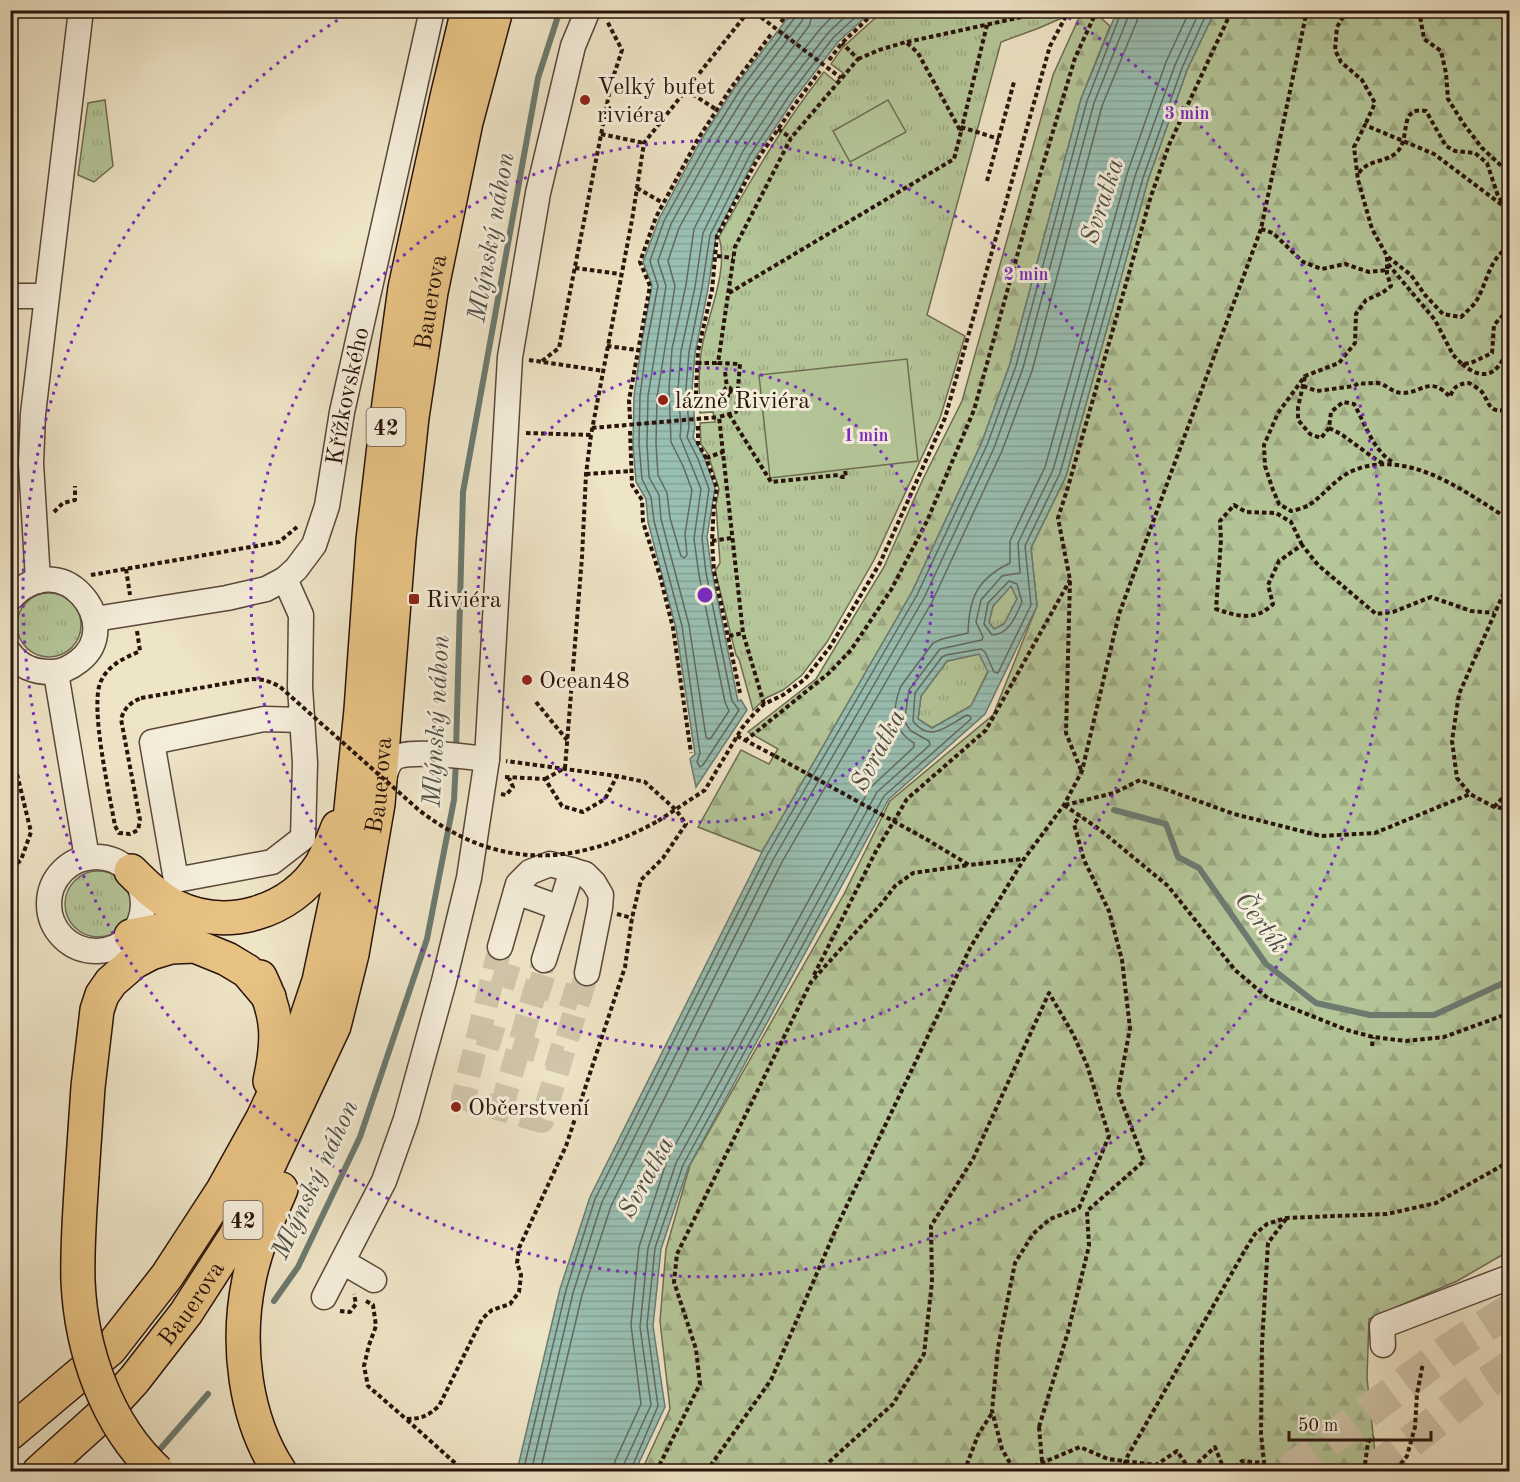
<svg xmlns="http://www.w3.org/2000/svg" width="1520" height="1482" font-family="'Old Standard TT',serif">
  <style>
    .grass { fill: url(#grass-tufts); stroke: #6e6c52; stroke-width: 1.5 }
    .forest { fill: url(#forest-firs); stroke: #6e6c52; stroke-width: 1.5 }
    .garden { fill: #b4c598; stroke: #6e6c52; stroke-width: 1.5 }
    .water { fill: url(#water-rules); stroke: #6c7a6f; stroke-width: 1.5; fill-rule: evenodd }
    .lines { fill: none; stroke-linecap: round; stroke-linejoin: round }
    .shore { stroke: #61695e; stroke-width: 1.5 }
    .stream { stroke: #6c7a6f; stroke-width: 6 }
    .minor-tunnel { stroke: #d0c5aa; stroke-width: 24; stroke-dasharray: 24 12; stroke-linecap: butt }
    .highway-tunnel { stroke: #d0c5aa; stroke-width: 33; stroke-dasharray: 33 16; stroke-linecap: butt }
    .minor-casing { stroke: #5a473a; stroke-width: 27 }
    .highway-casing { stroke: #29130b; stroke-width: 36 }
    .path { stroke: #29130b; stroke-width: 4; stroke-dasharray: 4.5 3; stroke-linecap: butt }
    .minor { stroke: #f4edda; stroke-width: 24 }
    .highway { stroke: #e7c283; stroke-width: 33 }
    .highway-bridge-casing { stroke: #29130b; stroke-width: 36; stroke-linecap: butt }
    .path-bridge { stroke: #29130b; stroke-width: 4; stroke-dasharray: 4.5 3; stroke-linecap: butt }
    .highway-bridge { stroke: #e7c283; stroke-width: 33 }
    .ring { fill: none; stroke: #7b2cbf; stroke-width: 3; stroke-dasharray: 3 6 }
    .poi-dot { fill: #8f2418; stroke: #f4edda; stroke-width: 2 }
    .labels { text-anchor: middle; stroke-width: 6; stroke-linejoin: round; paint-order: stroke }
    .shield { fill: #f4edda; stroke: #665449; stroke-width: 1.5 }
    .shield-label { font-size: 22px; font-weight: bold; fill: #29130b }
    .poi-label { font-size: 24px; fill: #29130b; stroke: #f4edda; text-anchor: start }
    .street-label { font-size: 24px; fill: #29130b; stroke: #f4edda }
    .water-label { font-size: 26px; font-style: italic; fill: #504f45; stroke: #f4edda }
    .centre { fill: #7b2cbf; stroke: #f4edda; stroke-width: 3 }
    .ring-label { font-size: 18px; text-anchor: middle; font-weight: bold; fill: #7b2cbf; stroke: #f4edda; stroke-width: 6; stroke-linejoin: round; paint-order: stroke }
  </style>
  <defs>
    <pattern id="grass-tufts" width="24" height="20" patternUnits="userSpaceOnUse" patternTransform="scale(1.5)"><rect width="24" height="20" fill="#b4c598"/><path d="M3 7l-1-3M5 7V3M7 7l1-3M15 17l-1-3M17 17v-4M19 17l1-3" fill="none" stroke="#9ba882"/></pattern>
    <pattern id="forest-firs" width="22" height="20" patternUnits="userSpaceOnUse" patternTransform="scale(1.5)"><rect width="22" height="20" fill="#b4c598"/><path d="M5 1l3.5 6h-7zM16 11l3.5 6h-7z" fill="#9ba882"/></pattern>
    <pattern id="water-rules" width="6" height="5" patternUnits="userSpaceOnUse" patternTransform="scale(1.5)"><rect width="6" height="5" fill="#99bfb2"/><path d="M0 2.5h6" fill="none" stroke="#84a398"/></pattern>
  </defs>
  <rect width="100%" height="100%" fill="#eee4c6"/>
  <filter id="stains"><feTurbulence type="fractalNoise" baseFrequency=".00333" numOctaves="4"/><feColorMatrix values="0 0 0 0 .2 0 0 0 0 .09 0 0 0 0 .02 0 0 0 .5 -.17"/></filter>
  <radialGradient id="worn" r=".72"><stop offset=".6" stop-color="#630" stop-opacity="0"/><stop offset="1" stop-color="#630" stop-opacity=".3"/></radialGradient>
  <g class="grass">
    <path d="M883,11H1078L1039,28L1001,42L927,315L965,336L940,418L874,560L827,642L802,675L783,690L766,698L753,710L739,659L736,655L715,571L720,563L716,505L719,489L708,454L701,444L700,423L715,422L713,412L700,413C699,391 698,369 702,347C708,314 729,270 719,237C751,179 783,124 824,72L836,82L843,73L831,64L842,48Z"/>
    <polygon points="105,100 113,166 94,182 78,175 88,103"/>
    <polygon points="1011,586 1017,599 1004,624 994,629 989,622 993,606"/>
    <circle cx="49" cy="625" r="32"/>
    <polygon points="979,654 988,671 971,706 932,728 918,719 921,696 947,661"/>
    <circle cx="98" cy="904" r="33"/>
  </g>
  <g class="forest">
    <polygon points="1082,11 1102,11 1104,12 1102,19 1110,26 1081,99 1010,364 982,442 912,592 762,852 698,827 741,750 769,764 778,749 748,732 816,679 884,567 923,479 962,401 1053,75"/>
    <polygon points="1215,11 1509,11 1509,1251 1457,1281 1369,1319 1367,1378 1377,1471 641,1472 670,1409 660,1321 666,1249 690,1165 844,894 890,801 993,715 1037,606 1031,548 1066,476 1148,180 1187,70"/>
  </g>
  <g class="garden">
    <polygon points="888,100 906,132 850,162 833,131"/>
    <polygon points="907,359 918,461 770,478 759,375"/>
  </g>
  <g class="water">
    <polygon points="793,11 872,11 838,42 794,99 755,158 716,236 708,289 695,353 692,389 695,427 693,437 704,456 715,488 707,537 712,572 738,701 741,700 747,710 696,787 690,759 695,754 676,628 648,522 646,499 636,482 633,445 634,396 642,341 652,285 643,262 659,219 701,140 735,87"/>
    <path d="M1117,11H1215L1187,70L1148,180L1066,476L1031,548L1037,606L985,714L889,799L688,1168L661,1249L653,1326L665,1407L635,1471H517L560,1289L590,1197L762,852L912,592L982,442L1010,364L1081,99ZM1011,586L1017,599L1004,624L994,629L989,622L993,606ZM979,654L988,672L971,706L932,728L918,719L921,696L947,661Z"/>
  </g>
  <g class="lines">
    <g class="shore">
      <polyline points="797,10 796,16 740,90 707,143 664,221 650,261 658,286 647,342 640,396 639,444 642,479 651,497 654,521 682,626 700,753 697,762 700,767 703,765 739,710 732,701 706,573 702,538 709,489 698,459 687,437 689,427 686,389 689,352 702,288 710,235 750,155 789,96 833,38 863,10"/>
      <polyline points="805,10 802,21 746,94 713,147 671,224 658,261 666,286 648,396 647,444 649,477 659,495 661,519 689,625 706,737 708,739 711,738 729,711 725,702 699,575 694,539 701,489 680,437 681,426 678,389 681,351 695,287 703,233 743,151 783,91 828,33 852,10"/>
      <polyline points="814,10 809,26 754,99 721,152 679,228 668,261 675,286 657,397 656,444 658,475 667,493 670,518 681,556 684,558 687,555 685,534 692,490 683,466 671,442 669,388 672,349 686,285 694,229 736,146 775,86 821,28 839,10"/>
      <path d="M1009,581L1017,584L1022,602C1016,615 1010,634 992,635L984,624L988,603Z"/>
      <polyline points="523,1472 566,1290 595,1199 767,855 917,595 987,445 1016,366 1087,101 1122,10"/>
      <polyline points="531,1472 573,1293 602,1202 774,858 924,598 994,448 1023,368 1094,103 1128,17 1129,10"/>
      <polyline points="540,1472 582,1295 611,1206 782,862 932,602 1002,451 1032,371 1102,106 1137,21 1138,10"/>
      <path d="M614,1472L615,1461L641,1404L631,1325L639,1247L667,1160L870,788L914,747V743C892,730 892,708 901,686L933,643L942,639L968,633C969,598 977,579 1010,563V541L1045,467L1127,174L1166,62L1190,10"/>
      <polyline points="623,1472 624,1464 651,1405 640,1327 648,1248 676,1163 877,792 930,745 929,741 911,731 906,724 905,717 909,690 940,649 982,640 983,637 976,622 981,600 1002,576 1020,573 1018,543 1053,470 1135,176 1175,65 1200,10"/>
      <path d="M630,1472L658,1406L647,1325L655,1248L683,1165L884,796L971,719L970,716L967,715C948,725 930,744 913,721L915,693L942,657L946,655L981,649L985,652L994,672L998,673L1031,605L1025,546L1060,473L1143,178L1182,68L1208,10"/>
    </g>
    <g class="stream">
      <polyline points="456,751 463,492 538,78 560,10"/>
      <polyline points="1114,810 1166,824 1178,857 1199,868 1266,964 1316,1003 1370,1015 1434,1015 1510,980"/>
      <polyline points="274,1301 298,1267 360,1137 427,939 454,800 456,761"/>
      <polyline points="155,1455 208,1394"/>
    </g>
    <g class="minor-tunnel">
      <polyline points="500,947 463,1098 542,1121 587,973"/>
      <polyline points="494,972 579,999"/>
      <polyline points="479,1033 561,1058"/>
      <polyline points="501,1109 544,960"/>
    </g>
    <g class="highway-tunnel">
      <polyline points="1288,1472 1451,1348 1510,1310"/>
      <polyline points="1372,1472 1473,1392 1510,1367"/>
    </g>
    <defs>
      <g id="minor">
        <polyline points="13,296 46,296"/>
        <polyline points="285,579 301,615 300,687 305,763 303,838 272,862 176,880 152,742 264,719 302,720"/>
        <polyline points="38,581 31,463 33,414 81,10"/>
        <path d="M10,599C62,542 126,625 79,661C70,668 61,673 50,672C34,672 19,666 10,653"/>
        <path id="s1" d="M95,619L227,598L266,589L285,579L296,569L314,545L327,506L342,412L432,10"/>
        <polyline points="56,673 87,858"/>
        <path d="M384,781C385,773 387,765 393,759C404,748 470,757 487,759"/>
        <circle cx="96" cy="904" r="47"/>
        <polyline points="516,892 560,908"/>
        <polyline points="500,947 518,884 530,872 550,864 585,874 594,883 601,895 600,908 587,973"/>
        <polyline points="544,960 572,870"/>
        <polyline points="343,1262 374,1280"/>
        <polyline points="324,1297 384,1181 406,1119 444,981 469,878 487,759 510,357 538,193 573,46 588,10"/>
        <polyline points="1383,1345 1382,1326 1510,1277"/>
      </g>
      <g id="highway">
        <path d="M131,871C144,884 158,898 174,906C226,932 290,913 321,865C328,853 333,840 338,827"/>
        <polyline points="131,936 162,930 179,929"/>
        <path d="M260,977C279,1016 279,1040 270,1081"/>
        <polyline points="82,1175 88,1087 97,1010 102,995 111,982 134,962 151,953 171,947 195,946 227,959 247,971 269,997"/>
        <polyline points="10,1433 110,1349 167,1276 223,1190 263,1118 300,1038 319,981 347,849 361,710 373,540 389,403 405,288 447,97 468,10"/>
        <path id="s2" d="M39,1472L100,1417L134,1380L186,1313L235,1237L334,1026L352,954L378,804L399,539L412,417L431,292L466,122L496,10"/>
        <path d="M280,1472C244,1418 236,1343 249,1280C255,1249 268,1219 281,1189"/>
      </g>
    </defs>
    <use href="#minor" class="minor-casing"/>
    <use href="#highway" class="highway-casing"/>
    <g class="path">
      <polyline points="748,10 754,12 841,78"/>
      <polyline points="1347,10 1337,27 1335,50 1341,62 1362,80 1375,103 1365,125"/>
      <polyline points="1419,10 1424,39 1441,51 1446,73 1448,99 1463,123 1482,148 1510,174"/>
      <polyline points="781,22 790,10"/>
      <polyline points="907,42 1054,10"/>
      <polyline points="829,60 842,43 877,10"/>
      <polyline points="686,90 717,110"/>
      <polyline points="961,127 999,139"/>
      <polyline points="778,129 791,138"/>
      <polyline points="961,131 987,25"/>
      <polyline points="601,134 644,143"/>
      <polyline points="1505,171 1510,193"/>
      <path d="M1359,173C1368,159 1387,163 1398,151C1411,136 1398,106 1426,111L1446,146L1455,151L1475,153L1487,163L1498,196L1507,208"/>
      <polyline points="987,181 1014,82"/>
      <polyline points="637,188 663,203"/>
      <polyline points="1261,229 1273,233 1303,262 1322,269 1345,264 1369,272 1387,270 1387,256 1372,229 1358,180 1354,147 1365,125 1434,154 1510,211"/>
      <polyline points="717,256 733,258"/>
      <path d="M1388,257L1411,275L1425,295L1443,314L1461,317C1466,312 1471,308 1475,303C1487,285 1489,256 1510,247"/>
      <polyline points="1388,264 1435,320 1453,355 1462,364 1471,363 1492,353 1494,325 1504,314 1510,314"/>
      <polyline points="575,268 620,274"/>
      <path d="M1387,270V274L1391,286L1382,293L1366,300L1356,314L1355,343L1339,363L1305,376L1278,413L1264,445L1265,466L1273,490L1279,504L1291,511C1296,510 1304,508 1309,505C1324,495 1335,479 1352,471C1408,447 1465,492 1510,520"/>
      <polyline points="729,293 954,159 961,132 918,53 906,42 879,50 858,59"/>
      <polyline points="607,346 637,350"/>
      <polyline points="529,360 604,371"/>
      <polyline points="542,361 559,348 611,84 622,50 607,21"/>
      <polyline points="697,363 718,363"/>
      <path d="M1462,364C1479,378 1494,379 1504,357C1509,345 1507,330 1510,318"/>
      <polyline points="725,372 727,387"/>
      <path d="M1305,377L1298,407V420L1310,434L1321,438L1329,428L1331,412L1343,402L1354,404C1366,425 1373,451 1394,463"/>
      <path d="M1303,386L1317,391L1354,386L1359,383C1367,385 1373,381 1382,384C1390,388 1394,393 1403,393C1422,393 1430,375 1450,397C1454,386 1458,384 1469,383C1473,385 1479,389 1482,392C1491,405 1488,414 1510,409"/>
      <circle cx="728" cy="390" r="3"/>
      <polyline points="728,393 728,408"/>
      <polyline points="696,410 696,391 698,351 712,290 717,236 757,160 796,103 820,71"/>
      <polyline points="729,414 771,482 839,475 842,477 846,477 845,470"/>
      <polyline points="630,419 629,400 650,286 640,262 656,217 698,139 731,88 772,33"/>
      <polyline points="698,426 698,443 706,458 717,488 714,504 712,541 714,571 740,693"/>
      <polyline points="592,428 719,417"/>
      <polyline points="1329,428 1341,434 1378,461 1384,464"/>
      <polyline points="630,431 632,485 642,500 643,522 660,576 673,628 691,753"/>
      <polyline points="526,433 591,435"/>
      <polyline points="706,458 723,452"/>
      <polyline points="586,474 632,471"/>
      <polyline points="54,512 63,503 75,500 75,486"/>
      <polyline points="712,541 731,538"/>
      <path d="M1302,545L1291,522L1276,513L1246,512L1234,505L1220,521L1221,540L1216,609C1237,616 1255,622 1273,604L1268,585L1279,561L1302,545L1318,565L1376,614L1393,612L1431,597L1471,611L1494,613"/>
      <polyline points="126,569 130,595"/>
      <polyline points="91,575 279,542 297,527"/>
      <polyline points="1510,579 1459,694 1452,741 1457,778 1470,794 1494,807 1510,809"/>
      <path d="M137,631L140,651C125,658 109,664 101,681C89,705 110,796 115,826L119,833L130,834L138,830L140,820L121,719C125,707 130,703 141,698"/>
      <polyline points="729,636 743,633"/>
      <polyline points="536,702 567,740"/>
      <polyline points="764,704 743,633 719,417 736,412 740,364 718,363 735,247 791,138 858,59 842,43"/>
      <polyline points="737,736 775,756"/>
      <polyline points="745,741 829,673 851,650 891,590 927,521 974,410 1036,188 1075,58 1097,10"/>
      <polyline points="10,745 31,832 21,860 10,870"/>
      <polyline points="1081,770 1066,733 1070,580 1058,518 1068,487 1151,196 1169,145 1232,10"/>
      <polyline points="505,777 545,779 562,806 583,812 605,799 617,776"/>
      <polyline points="545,779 565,768 582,557 586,474 591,435 632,220 644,143 744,17 755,10"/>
      <polyline points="501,794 506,795 513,787 509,778"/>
      <polyline points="1064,805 1099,829 1168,886 1235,970 1269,999 1347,1030 1373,1037 1406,1041 1444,1037 1510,1013"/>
      <polyline points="1065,805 1114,793 1140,780 1234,814 1321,836 1375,833 1470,794"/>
      <polyline points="1494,807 1510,790"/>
      <polyline points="658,821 705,790 742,728 752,716 764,704 783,695 805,679 830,647 880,563 945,418 1050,46 1066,16 1054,10"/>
      <polyline points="926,839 969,865 1023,859"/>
      <polyline points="617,914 632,918"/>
      <polyline points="814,975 876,851 907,799 986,730 1070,580"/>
      <polyline points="1372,1046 1373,1037"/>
      <path d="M366,1301L373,1305L376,1326L369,1345L364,1366L368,1386L406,1419C421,1419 428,1416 439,1406L482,1319L492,1310L510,1304L519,1292L521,1275L517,1263L519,1248L566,1146L625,967L632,918L641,880L663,858L686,824L676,810L645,782L617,776L506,761"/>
      <polyline points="340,1311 350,1312 356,1304 354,1294"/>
      <polyline points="407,1420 465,1472"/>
      <polyline points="1039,1427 1068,1332 1089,1246 1087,1211 1144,1161 1118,1092 1130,1028 1122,960 1109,911 1084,860 1074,824 1080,816"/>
      <polyline points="1396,1470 1407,1456 1415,1427 1417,1394 1423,1363"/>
      <polyline points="656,1472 700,1384 696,1349 674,1282 677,1254 811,982 882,903 895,886 913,873 969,865"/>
      <polyline points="706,1472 771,1380 839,1222 970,948 1024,859 1064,805 1082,771 1119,614 1261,229 1307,10"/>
      <polyline points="818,1472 893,1404 924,1354 932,1282 931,1226 973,1159 1049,993 1073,1034 1087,1065 1109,1136 1079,1208 1050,1219 1033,1234 1015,1263 998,1348 992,1411 1002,1449 1015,1472"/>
      <polyline points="964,1472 978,1435 992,1413"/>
      <polyline points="1020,1472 1080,1447 1108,1459 1156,1465 1177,1451 1190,1470 1215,1447 1225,1472"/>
      <polyline points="1123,1472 1126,1459 1245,1250 1255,1234 1267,1224 1286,1218 1387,1214 1436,1203 1510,1161"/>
      <polyline points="1229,1472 1242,1461 1264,1463"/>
      <polyline points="1265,1472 1261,1434 1262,1344 1268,1243 1286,1219"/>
      <polyline points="1364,1472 1368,1442 1374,1437"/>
    </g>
    <use href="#minor" class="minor"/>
    <use href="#highway" class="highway"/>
    <defs>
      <path id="highway-bridge" d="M82,1175C80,1210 77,1245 78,1281C81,1349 106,1425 158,1472"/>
    </defs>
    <use href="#highway-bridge" class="highway-bridge-casing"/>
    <g class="path-bridge">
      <path d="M141,698L252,679L265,680L279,686L420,811C498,870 574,867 658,821"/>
      <polyline points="775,756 926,839"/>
      <polyline points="1039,1427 1043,1472"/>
    </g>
    <use href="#highway-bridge" class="highway-bridge"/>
  </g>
  <g class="ring">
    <circle cx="705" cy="595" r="227"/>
    <circle cx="705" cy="595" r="454"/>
    <path d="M1061 13A682 682 0 1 1 349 13"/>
  </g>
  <g class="poi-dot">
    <circle cx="585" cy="100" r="6"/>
    <circle cx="663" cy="400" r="6"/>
    <rect x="408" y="593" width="12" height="12" rx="3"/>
    <circle cx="527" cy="680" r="6"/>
    <circle cx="456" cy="1107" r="6"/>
  </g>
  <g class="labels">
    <g class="shield">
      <rect x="366.5" y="408" width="39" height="38" rx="4.5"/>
      <rect x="223.5" y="1201" width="39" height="38" rx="4.5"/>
    </g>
    <g class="shield-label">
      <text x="386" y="435">42</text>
      <text x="243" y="1228">42</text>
    </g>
    <g class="poi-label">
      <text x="597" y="94">Velký bufet<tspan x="597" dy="28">riviéra</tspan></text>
      <text x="675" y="408">lázně Riviéra</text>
      <text x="426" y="607">Riviéra</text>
      <text x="539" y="688">Ocean48</text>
      <text x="468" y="1115">Občerstvení</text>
    </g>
    <g class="street-label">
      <text dy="8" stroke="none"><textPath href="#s2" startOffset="1272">Bauerova</textPath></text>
      <text dy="8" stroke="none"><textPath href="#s1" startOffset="393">Křížkovského</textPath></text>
      <text dy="8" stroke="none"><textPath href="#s2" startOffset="786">Bauerova</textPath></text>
      <text dy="8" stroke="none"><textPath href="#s2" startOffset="228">Bauerova</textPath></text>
    </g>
    <g class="water-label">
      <text transform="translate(1101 201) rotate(-72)" y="9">Svratka</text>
      <text transform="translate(490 237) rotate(-80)" y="9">Mlýnský náhon</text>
      <text transform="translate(435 721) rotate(-87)" y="9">Mlýnský náhon</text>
      <text transform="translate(877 750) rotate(-62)" y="9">Svratka</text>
      <text transform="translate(1262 922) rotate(53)" y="9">Čertík</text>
      <text transform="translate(645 1177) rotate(-61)" y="9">Svratka</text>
      <text transform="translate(314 1179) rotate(-65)" y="9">Mlýnský náhon</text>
    </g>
  </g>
  <circle cx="705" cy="595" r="9" class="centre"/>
  <g class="ring-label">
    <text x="1187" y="119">3 min</text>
    <text x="1026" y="280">2 min</text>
    <text x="866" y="441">1 min</text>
  </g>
  <rect width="1520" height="1482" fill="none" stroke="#eee4c6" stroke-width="36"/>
  <rect x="12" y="12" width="1496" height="1458" fill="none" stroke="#29130b" stroke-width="3"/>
  <rect x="18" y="18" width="1484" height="1446" fill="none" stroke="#29130b" stroke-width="1.5"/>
  <path d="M1289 1431v9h142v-9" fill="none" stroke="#29130b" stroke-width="3"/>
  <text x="1298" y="1431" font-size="18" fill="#29130b" stroke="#f4edda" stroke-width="4.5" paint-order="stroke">50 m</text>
  <rect width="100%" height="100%" filter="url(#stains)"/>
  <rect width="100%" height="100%" fill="url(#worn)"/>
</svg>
